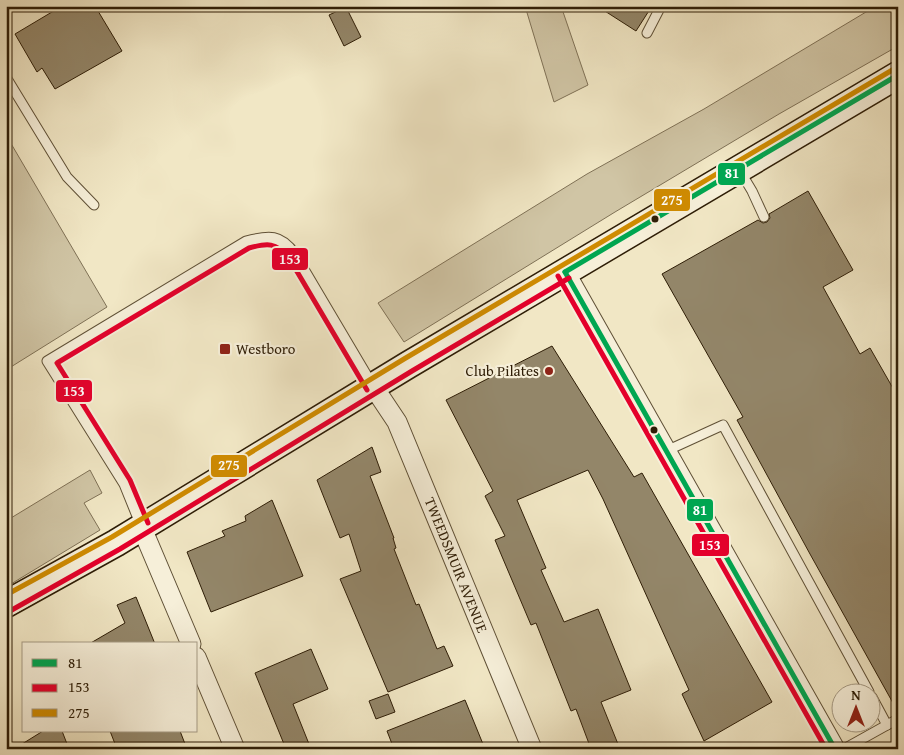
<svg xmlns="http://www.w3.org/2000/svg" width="904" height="755" font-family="'Gentium Book Plus',serif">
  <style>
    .green { fill: #d0c5a5; stroke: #7f7156 }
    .building { fill: #938669; stroke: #2e1d06 }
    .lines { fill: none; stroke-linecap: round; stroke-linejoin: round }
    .lane-casing { stroke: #5f5036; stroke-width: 11 }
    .street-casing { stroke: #5f5036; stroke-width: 21 }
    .secondary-casing { stroke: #2e1d06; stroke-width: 29 }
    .lane { stroke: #f6efd9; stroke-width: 9 }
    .street { stroke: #f6efd9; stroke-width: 19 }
    .secondary { stroke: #f6efd9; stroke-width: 26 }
    .bus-1-casing { stroke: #f6efd9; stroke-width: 9 }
    .bus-2-casing { stroke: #f6efd9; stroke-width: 9 }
    .bus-3-casing { stroke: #f6efd9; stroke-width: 9 }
    .bus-1 { stroke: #00a651; stroke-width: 5 }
    .bus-2 { stroke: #e4002b; stroke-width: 5 }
    .bus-3 { stroke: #cf8b01; stroke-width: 5 }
    .bus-dot { fill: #2e1d06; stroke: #f6efd9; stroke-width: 2 }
    .poi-dot { fill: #8f2418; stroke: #f6efd9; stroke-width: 2 }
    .labels { text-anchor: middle; stroke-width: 4.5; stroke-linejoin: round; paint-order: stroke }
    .poi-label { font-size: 15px; fill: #2e1d06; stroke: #f6efd9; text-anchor: start }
    .street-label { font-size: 15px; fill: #2e1d06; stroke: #f6efd9 }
    .line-badge { stroke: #f6efd9; stroke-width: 2 }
    .badge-label { font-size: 14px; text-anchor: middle; font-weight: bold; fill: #fff }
  </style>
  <rect width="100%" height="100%" fill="#f1e7c5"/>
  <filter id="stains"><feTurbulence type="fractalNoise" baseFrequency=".004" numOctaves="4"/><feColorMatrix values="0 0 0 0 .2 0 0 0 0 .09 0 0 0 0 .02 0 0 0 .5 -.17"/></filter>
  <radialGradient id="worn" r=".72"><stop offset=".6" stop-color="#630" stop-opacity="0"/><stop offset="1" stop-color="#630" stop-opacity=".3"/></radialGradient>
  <g class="green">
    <polygon points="525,6 561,6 588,85 554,102"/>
    <polygon points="876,6 898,6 898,46 779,114 615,212 404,342 378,303 587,174 704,109"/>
    <polygon points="6,135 107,307 6,370"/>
    <polygon points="90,470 102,493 84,503 100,530 6,587 6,521"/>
  </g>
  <g class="building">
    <polygon points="62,6 95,6 122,51 55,89 42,68 37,72 15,34"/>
    <polygon points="597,6 652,6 636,31"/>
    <polygon points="346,7 361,37 344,46 329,15"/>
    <polygon points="808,191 853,270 823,287 860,354 870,348 898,397 898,712 810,554 737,420 743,417 662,274 758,220 763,223 767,222 770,218 769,214"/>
    <polygon points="552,346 634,477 642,473 772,702 704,741 682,694 689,690 603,499 588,470 517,500 546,568 541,570 564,622 598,609 631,690 601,702 620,749 591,749 576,709 571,711 536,623 531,625 495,540 505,536 485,496 493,491 446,400"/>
    <polygon points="372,447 381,472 370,476 394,538 393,538 396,548 394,549 416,605 419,604 437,649 444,646 453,666 388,692 340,579 361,571 349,534 340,538 317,480"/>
    <polygon points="272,500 303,576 211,612 187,552 225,536 222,531 246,521 245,516"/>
    <polygon points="136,597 155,644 89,644 125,623 117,605"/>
    <polygon points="311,649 328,689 293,704 311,749 286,749 255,673"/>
    <polygon points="388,694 395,712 376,719 369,701"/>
    <polygon points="465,700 485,749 394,749 387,731"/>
    <polygon points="43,731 62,731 69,749 14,749"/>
    <polygon points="110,731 180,731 187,749 117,749"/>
  </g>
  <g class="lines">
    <defs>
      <g id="lane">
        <polyline points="647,33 661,6"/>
        <polyline points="6,77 67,177 94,205"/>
        <polyline points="740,171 752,191 764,217"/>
        <polyline points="666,451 723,425 869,692"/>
        <path d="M141,526L124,484L47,361L246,241C269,235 281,234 295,254L372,384"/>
        <polyline points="887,725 898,719"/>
        <polyline points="844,749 887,725 872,697"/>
      </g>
      <g id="street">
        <polyline points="565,272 835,749"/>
        <polyline points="373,386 397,422 532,749"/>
        <polyline points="141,526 191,644"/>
        <polyline points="196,657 235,749"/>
      </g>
      <polyline id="secondary" points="6,604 116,543 408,365 898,75"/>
    </defs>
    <use href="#lane" class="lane-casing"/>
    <use href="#street" class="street-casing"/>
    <use href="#secondary" class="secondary-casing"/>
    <use href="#lane" class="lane"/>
    <use href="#street" class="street"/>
    <use href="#secondary" class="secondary"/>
    <defs>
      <g id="bus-1">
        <polyline points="565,272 835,749"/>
        <polyline points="565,272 898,75"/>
      </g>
      <g id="bus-2">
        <polyline points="558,276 826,749"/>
        <path d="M148,523L130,480L57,363L249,248C267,243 276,242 289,258L367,390"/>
        <polyline points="10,611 120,549 412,371 569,278"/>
      </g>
      <polyline id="bus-3" points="6,595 112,537 404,359 894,69"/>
    </defs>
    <use href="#bus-1" class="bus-1-casing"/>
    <use href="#bus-2" class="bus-2-casing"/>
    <use href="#bus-3" class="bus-3-casing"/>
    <use href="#bus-1" class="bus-1"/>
    <use href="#bus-2" class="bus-2"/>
    <use href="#bus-3" class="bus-3"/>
  </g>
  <g class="bus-dot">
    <circle cx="655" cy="219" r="4.5"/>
    <circle cx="654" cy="430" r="4.5"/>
  </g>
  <g class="poi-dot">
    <rect x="219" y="343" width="12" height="12" rx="2.5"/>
    <circle cx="549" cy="371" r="5"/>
  </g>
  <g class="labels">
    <g class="poi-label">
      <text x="236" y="354">Westboro</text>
      <text x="539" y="376" text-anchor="end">Club Pilates</text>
    </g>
    <g class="street-label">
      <text transform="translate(456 565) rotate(68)" y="5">TWEEDSMUIR AVENUE</text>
    </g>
  </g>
  <g class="line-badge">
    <rect x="717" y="162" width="29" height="24" rx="5" fill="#00a651"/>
    <rect x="653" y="188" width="38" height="24" rx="5" fill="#cf8b01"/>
    <rect x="271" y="247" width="38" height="24" rx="5" fill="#e4002b"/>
    <rect x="55" y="379" width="38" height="24" rx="5" fill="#e4002b"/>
    <rect x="210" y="454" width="38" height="24" rx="5" fill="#cf8b01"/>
    <rect x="686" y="498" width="28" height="24" rx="5" fill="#00a651"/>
    <rect x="691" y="533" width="39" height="24" rx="5" fill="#e4002b"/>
  </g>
  <g class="badge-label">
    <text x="732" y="178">81</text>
    <text x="672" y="205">275</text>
    <text x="290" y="264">153</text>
    <text x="74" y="396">153</text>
    <text x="229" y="470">275</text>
    <text x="700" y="515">81</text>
    <text x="710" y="550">153</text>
  </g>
  <rect width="904" height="755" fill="none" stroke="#f1e7c5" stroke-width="25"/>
  <rect x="8" y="8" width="889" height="740" fill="none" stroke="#2e1d06" stroke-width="2.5"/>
  <rect x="12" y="12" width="879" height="730" fill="none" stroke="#2e1d06"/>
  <rect x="22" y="642" width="175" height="90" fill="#f6efd9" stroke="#a69b85"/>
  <rect x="32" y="659" width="25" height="8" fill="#00a651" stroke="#a69b85"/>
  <text x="68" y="668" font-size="15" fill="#2e1d06">81</text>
  <rect x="32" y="684" width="25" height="8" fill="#e4002b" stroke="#a69b85"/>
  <text x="68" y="692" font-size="15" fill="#2e1d06">153</text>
  <rect x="32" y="709" width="25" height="8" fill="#cf8b01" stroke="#a69b85"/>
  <text x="68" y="718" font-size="15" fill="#2e1d06">275</text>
  <g transform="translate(856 708)"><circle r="24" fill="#f6efd9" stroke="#a69b85"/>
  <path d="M0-4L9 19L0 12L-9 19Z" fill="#8f2418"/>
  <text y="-8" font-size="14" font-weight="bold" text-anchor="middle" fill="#2e1d06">N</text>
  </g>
  <rect width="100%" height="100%" filter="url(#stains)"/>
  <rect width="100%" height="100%" fill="url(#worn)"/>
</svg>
